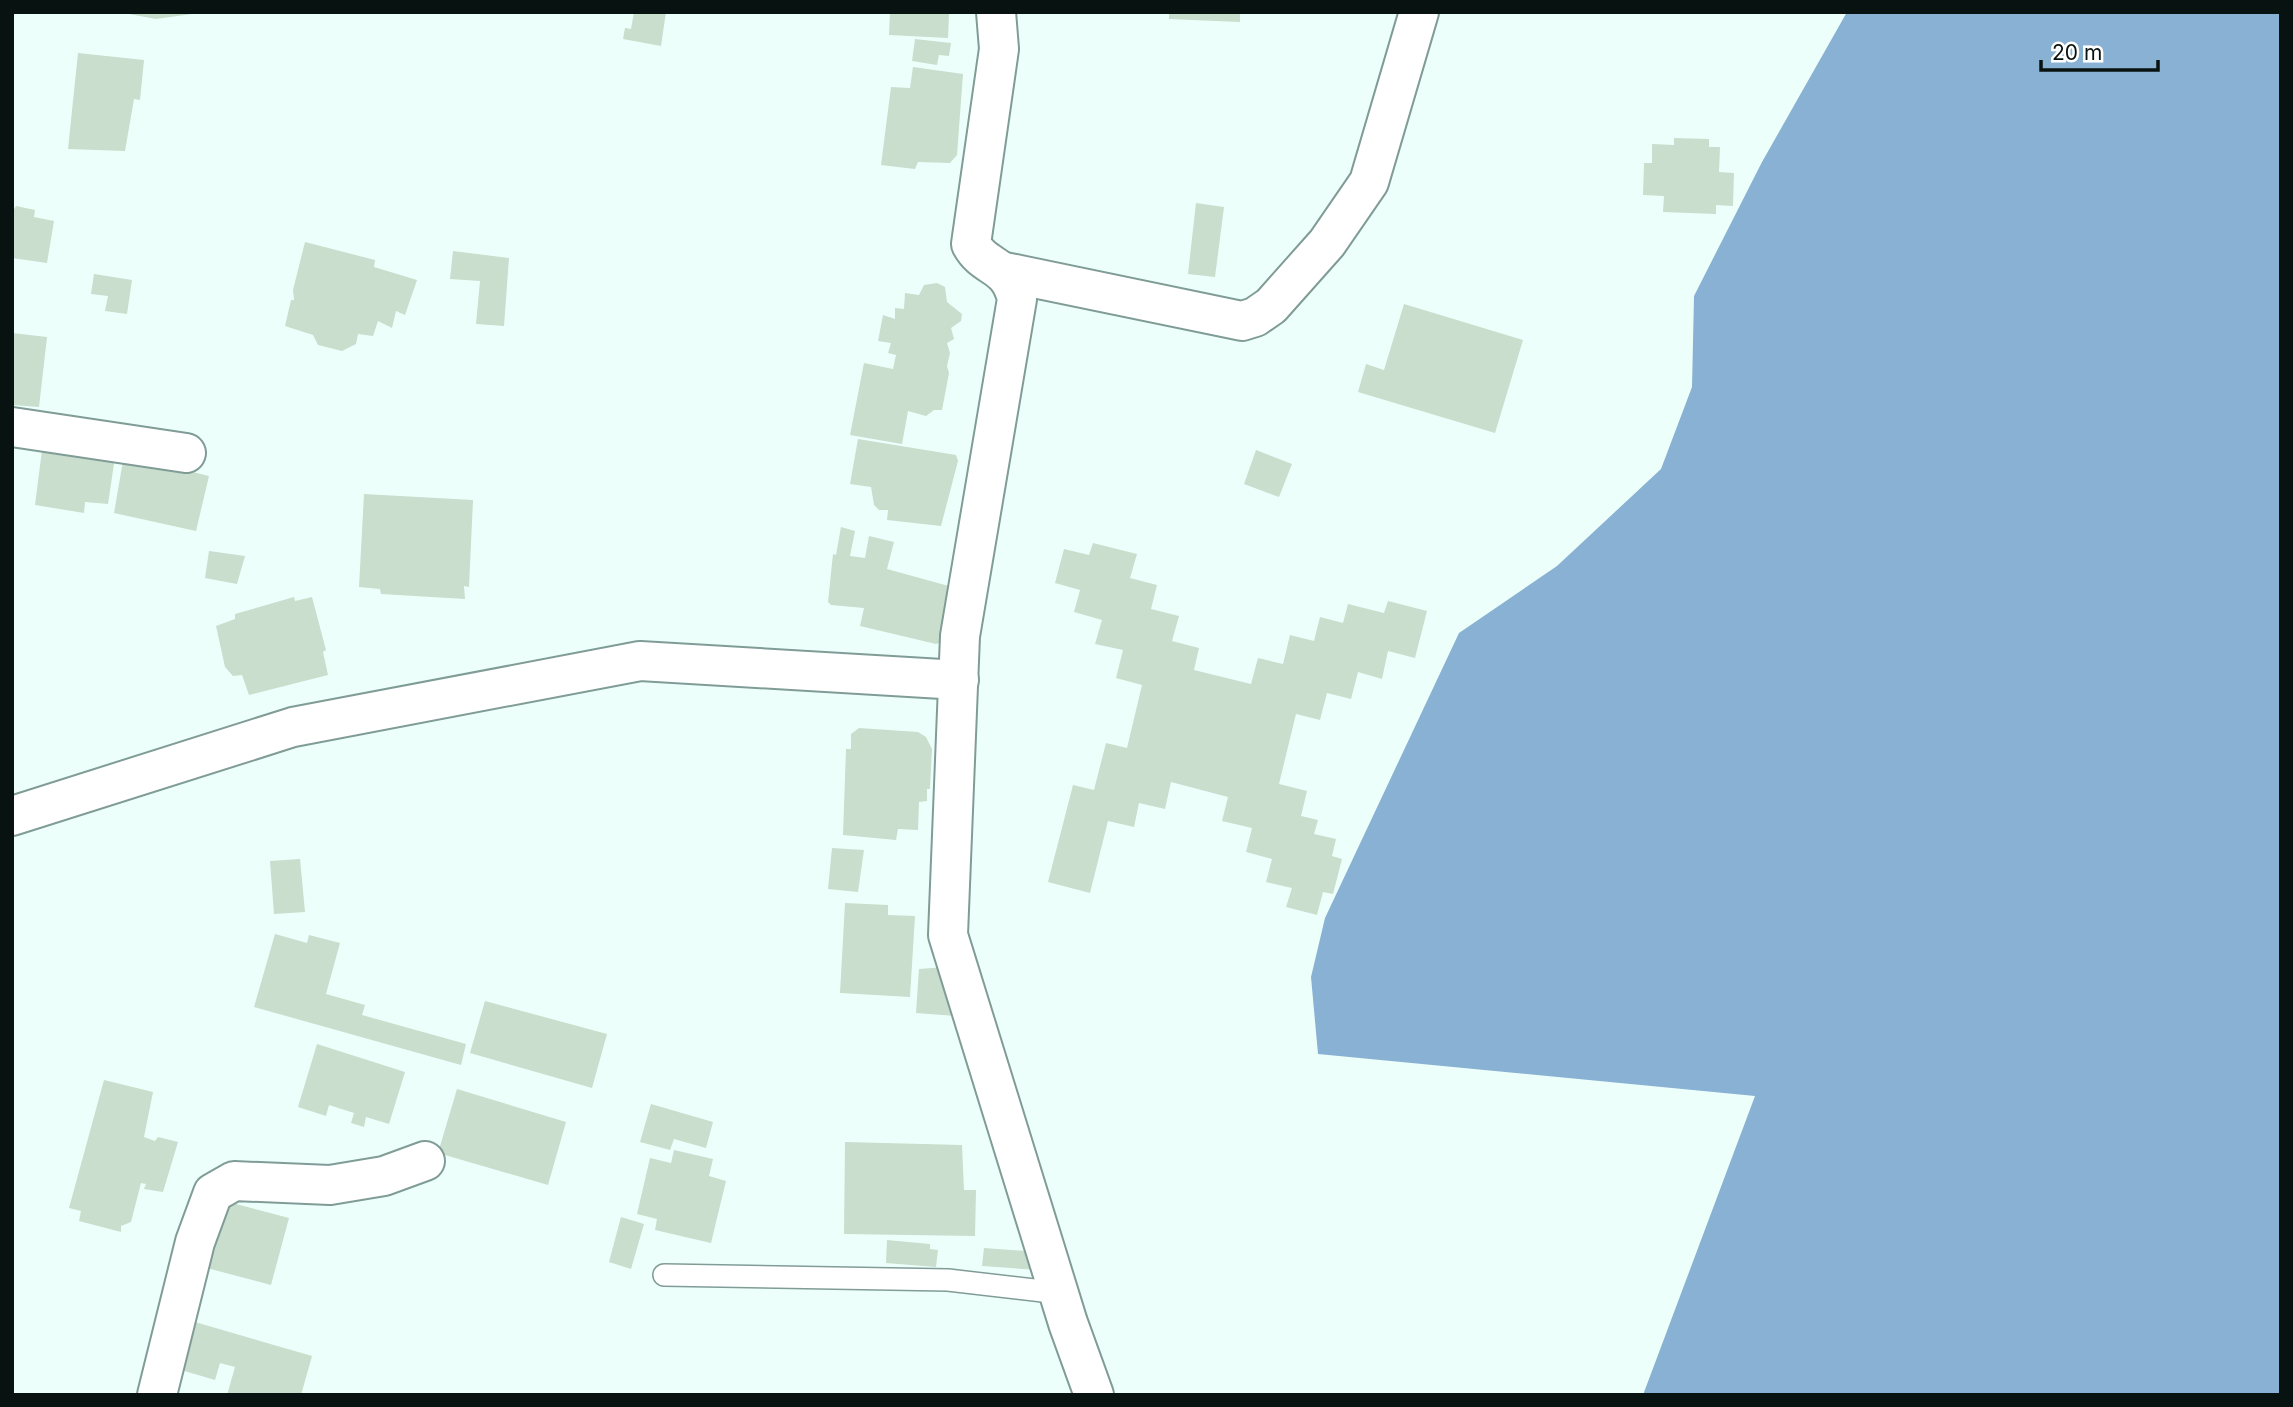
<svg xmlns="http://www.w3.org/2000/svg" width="2293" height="1407" font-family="Inter,sans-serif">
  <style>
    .water { fill: #89b1d3 }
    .building { fill: #c9decd }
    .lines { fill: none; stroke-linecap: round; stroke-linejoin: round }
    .lane-casing { stroke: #809c97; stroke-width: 24 }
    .street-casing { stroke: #809c97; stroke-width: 42 }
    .lane { stroke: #fff; stroke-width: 21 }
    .street { stroke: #fff; stroke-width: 38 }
  </style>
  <rect width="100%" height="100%" fill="#edfffb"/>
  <polygon class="water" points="1847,12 2281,12 2281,1395 1643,1395 1755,1096 1318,1054 1311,977 1325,918 1459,633 1557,566 1661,469 1692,387 1694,296 1762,162"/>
  <g class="building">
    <polygon points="118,12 192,12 192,14 156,19"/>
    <polygon points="634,12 666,12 661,46 623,39 625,28 631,29"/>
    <polygon points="890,12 949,14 948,38 889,35"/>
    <polygon points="1169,12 1240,12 1240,22 1169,19"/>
    <polygon points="915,39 951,43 949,56 939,55 937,65 912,61"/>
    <polygon points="78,53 144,60 140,100 134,99 125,151 68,149"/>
    <polygon points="913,67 963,74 957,155 950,163 918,162 915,169 881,165 891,87 910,88"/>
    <polygon points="1674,138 1709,139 1709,147 1720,147 1719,172 1734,173 1733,206 1716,205 1716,214 1663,212 1664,196 1643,195 1644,163 1652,163 1652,144 1674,145"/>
    <polygon points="1196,203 1224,207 1215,277 1188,274"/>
    <polygon points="16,206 35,210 34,217 54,221 47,263 12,258 12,213"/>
    <polygon points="305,242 375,260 374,267 417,280 405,315 396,311 392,328 378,321 373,336 358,334 356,344 342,351 318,345 313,335 285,326 291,300 294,300 293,290"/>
    <polygon points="453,251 509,258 504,326 476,324 480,281 450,279"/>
    <polygon points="94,274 132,280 127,314 105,311 108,296 91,294"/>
    <polygon points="937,283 945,287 947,302 962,314 961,321 951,328 954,339 947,343 950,353 947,366 949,373 942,410 934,410 926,416 908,411 902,444 850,435 864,363 893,369 896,355 888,353 891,343 878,341 883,315 895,319 895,308 904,309 905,293 919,295 924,285"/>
    <polygon points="1404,304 1523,340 1495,433 1358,392 1366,364 1384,370"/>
    <polygon points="12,333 47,337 39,407 12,405"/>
    <polygon points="858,439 956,455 958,461 941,526 887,520 888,510 879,510 874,505 871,487 850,484"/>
    <polygon points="43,442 115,457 108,504 85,502 84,513 35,505"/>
    <polygon points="1256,450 1292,464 1279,497 1244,484"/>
    <polygon points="124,455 209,476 196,531 114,513"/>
    <polygon points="364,494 473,500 469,587 464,586 465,599 381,594 380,589 359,587"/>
    <polygon points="841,527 855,531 850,556 865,558 869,536 894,542 887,569 956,588 944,641 936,644 860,626 864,608 831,605 828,602 833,554 836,555"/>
    <polygon points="1093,543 1137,554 1130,578 1157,585 1151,609 1179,616 1172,641 1199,648 1194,670 1251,684 1258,658 1283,664 1290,635 1314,641 1320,617 1343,623 1348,604 1384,613 1388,601 1427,611 1415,658 1388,651 1382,679 1358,672 1351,699 1327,693 1320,720 1296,714 1279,784 1307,791 1301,816 1318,820 1314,834 1336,839 1332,856 1342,859 1333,894 1323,892 1317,915 1286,907 1292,888 1266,882 1272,859 1246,852 1252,828 1222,821 1228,797 1171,782 1165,809 1139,803 1134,827 1108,821 1090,893 1048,882 1073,785 1094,790 1106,743 1127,748 1142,685 1116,678 1123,650 1095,644 1102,620 1074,612 1080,590 1055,583 1064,549 1089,555"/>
    <polygon points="209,551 245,556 237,584 205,578"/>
    <polygon points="294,597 295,601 312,597 326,650 323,652 328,675 249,695 242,675 233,676 225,667 216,626 235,619 235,614"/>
    <polygon points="859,728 918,732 926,737 932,749 930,789 927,789 927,801 919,802 918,830 898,829 896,840 843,835 846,749 851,749 851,734"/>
    <polygon points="832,848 864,850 858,892 828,889"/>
    <polygon points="300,859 305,912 274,914 270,861"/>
    <polygon points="845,903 888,905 888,915 915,916 910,997 840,993"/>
    <polygon points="275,934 307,943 309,935 340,943 326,994 365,1005 362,1015 466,1044 461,1065 254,1007"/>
    <polygon points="945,967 956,1016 916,1013 919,969"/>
    <polygon points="485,1001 607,1034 592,1088 470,1053"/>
    <polygon points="317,1044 405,1072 389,1124 366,1117 364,1127 351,1123 354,1113 329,1105 326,1116 298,1107"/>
    <polygon points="104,1080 153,1092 144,1137 155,1141 158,1137 178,1142 163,1192 144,1189 146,1184 141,1183 131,1222 121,1226 121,1232 79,1221 81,1211 69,1208"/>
    <polygon points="457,1089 566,1122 548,1185 438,1153"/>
    <polygon points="651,1104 713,1122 706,1148 674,1139 670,1150 640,1142"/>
    <polygon points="845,1142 962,1145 964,1190 976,1190 975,1236 844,1234"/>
    <polygon points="674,1150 713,1159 709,1176 726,1181 711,1243 655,1230 657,1219 637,1214 650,1158 671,1163"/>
    <polygon points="221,1200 289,1218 271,1285 203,1267"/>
    <polygon points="621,1217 644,1224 631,1269 609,1262"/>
    <polygon points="887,1240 930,1244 930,1249 938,1250 936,1267 886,1263"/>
    <polygon points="984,1248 1039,1252 1038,1270 982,1266"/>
    <polygon points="195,1322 312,1356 301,1395 227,1395 235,1367 220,1363 215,1380 181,1370"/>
  </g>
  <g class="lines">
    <defs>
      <polyline id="lane" points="664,1275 948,1280 1060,1293"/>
      <g id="street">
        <path d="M996,12L999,49L971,244C985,270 1008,262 1017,299L960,636L948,935L1068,1323L1094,1395"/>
        <polyline points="1005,272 1242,321 1255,317 1271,306 1327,243 1369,182 1419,12"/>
        <polyline points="12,427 186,453"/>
        <polyline points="12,816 293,727 640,661 959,680"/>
        <polyline points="157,1395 195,1242 213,1193 234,1181 330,1185 384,1176 425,1161"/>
      </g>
    </defs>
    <use href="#lane" class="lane-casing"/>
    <use href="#street" class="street-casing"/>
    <use href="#lane" class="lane"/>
    <use href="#street" class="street"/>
  </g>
  <rect width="2293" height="1407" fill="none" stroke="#081210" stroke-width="28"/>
  <path d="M2041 60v10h117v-10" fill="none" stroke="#081210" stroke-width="3.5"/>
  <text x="2052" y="60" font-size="21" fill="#081210" stroke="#ffffff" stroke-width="5" paint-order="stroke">20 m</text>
</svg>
